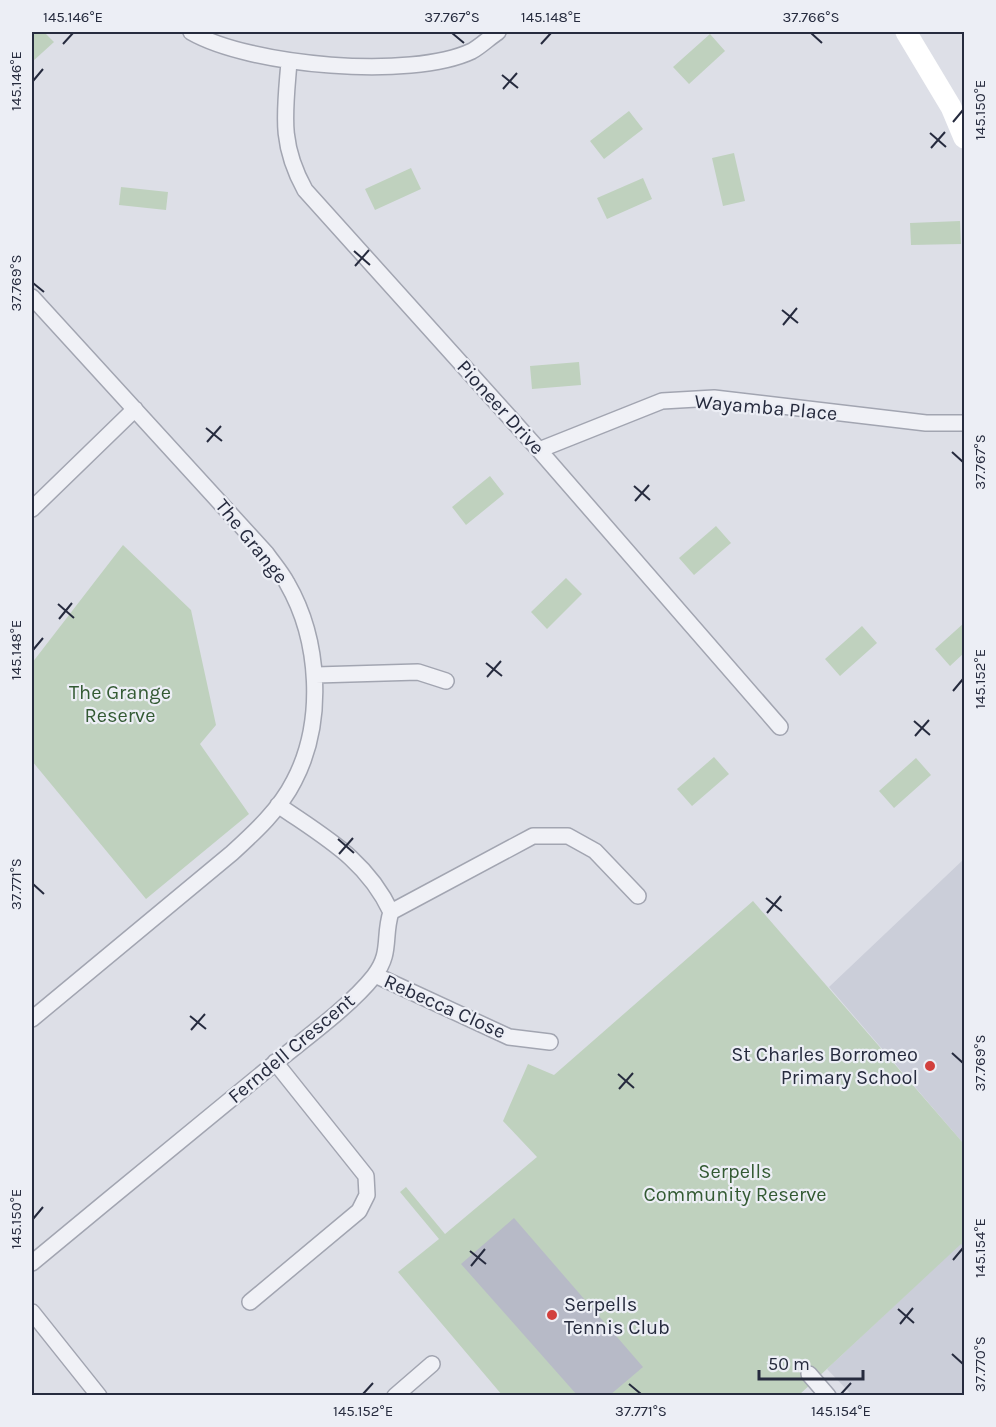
<svg xmlns="http://www.w3.org/2000/svg" width="996" height="1427" font-family="Karla,sans-serif">
<style>
.built{fill:#cbced9}
.green{fill:#bfd1be}
.building{fill:#b7bac7}
.lines{fill:none;stroke-linecap:round;stroke-linejoin:round}
.street-casing{stroke:#a2a5b1;stroke-width:18}
.street{stroke:#f0f1f6;stroke-width:15}
.secondary{stroke:#fff;stroke-width:21}
.ticks{fill:none;stroke:#262b3e;stroke-width:2}
.poi-dot{fill:#d2403d;stroke:#eceef5;stroke-width:2}
.labels{text-anchor:middle;stroke-width:4.5;stroke-linejoin:round;paint-order:stroke}
.street-label{font-size:20px;fill:#262b3e;stroke:#eceef5}
.park-label{font-size:20px;fill:#335a33;stroke:#eceef5}
.poi-label{font-size:20px;fill:#262b3e;stroke:#eceef5;text-anchor:end}
.neatline{fill:none;stroke:#262b3e;stroke-width:2}
.ticks-label{font-size:15px;text-anchor:middle;fill:#262b3e}
</style>
<rect width="100%" height="100%" fill="#dddfe7"/>
<path class="built" d="M964 859V1144L829 987Z
M961 1243 964 1247V1395H852L827 1369Z"/>
<path class="green" d="M32 32H44L54 42 32 62Z
M710 34 725 51 689 84 673 67Z
M629 111 643 129 604 159 590 141Z
M734 153 745 201 723 206 712 158Z
M411 168 421 189 375 210 365 189Z
M643 178 652 199 607 219 597 198Z
M121 187 168 192 166 210 119 205Z
M960 221 961 244 911 245 910 223Z
M579 362 581 385 532 389 530 366Z
M490 476 504 494 466 525 452 507Z
M716 526 731 543 694 575 679 558Z
M123 545 191 610 216 725 200 744 249 814 146 899 32 761V663Z
M566 578 582 594 547 629 531 612Z
M964 623V653L950 666 935 649Z
M862 626 877 643 840 676 825 659Z
M714 757 729 774 692 806 677 789Z
M916 758 931 775 894 808 879 791Z
M753 901 964 1144V1247L961 1244 799 1395H502L398 1272 439 1239 400 1192 406 1187 445 1234 537 1157 503 1121 528 1064 554 1075Z"/>
<path class="building" d="M514 1218 643 1367 610 1395H577L461 1264Z"/>
<g class="lines">
<g class="street-casing">
<path id="street" d="M191 32C250 66 411 80 472 51 481 46 490 37 498 32
M289 62C285 113 279 143 305 190L539 450 780 727
M32 297 266 553C273 563 281 572 287 583 320 640 325 722 294 781 280 809 255 832 232 853L32 1019
M539 450 662 401 714 398 926 423H964
M32 509 135 409
M316 675 418 672 446 681
M391 912 533 836H568L595 851 638 896
M375 975 509 1037 550 1042
M32 1263C109 1199 186 1136 264 1072 296 1045 349 1008 374 976 392 953 383 937 391 912 366 859 324 837 278 805
M250 1302 359 1211 367 1195 366 1176 275 1062
M32 1312 99 1396
M809 1374 828 1396
M395 1396 432 1364"/>
</g>
<use href="#street" class="street"/>
<path class="secondary" d="M906 32 951 107 964 138"/>
</g>
<path class="ticks" d="M452 33 464 43M811 33 822 43M63 44 73 33M541 44 551 33M502 75 518 88M33 81 43 69M503 89 517 73M953 122 963 110M930 133 946 147M931 148 945 132M354 251 370 265M355 266 369 250M33 283 44 292M782 310 798 323M783 325 797 308M206 428 222 441M207 442 221 426M952 452 963 462M634 486 650 500M635 501 649 485M58 604 74 618M59 619 72 603M33 650 43 638M486 663 502 676M487 677 501 661M953 691 963 679M914 721 930 735M915 736 929 720M338 839 354 853M339 854 353 838M33 884 44 894M766 898 782 911M767 913 781 896M190 1016 206 1029M191 1030 205 1014M952 1053 963 1063M618 1074 634 1088M619 1089 633 1073M33 1219 43 1207M470 1251 486 1264M953 1260 963 1248M471 1266 485 1249M898 1309 914 1323M900 1324 913 1308M952 1354 963 1364M629 1384 641 1394M363 1394 373 1383M841 1394 851 1383"/>
<g class="poi-dot">
<circle cx="930" cy="1066" r="6"/>
<circle cx="552" cy="1315" r="6"/>
</g>
<g class="labels">
<g class="street-label">
<text transform="translate(501 407) rotate(48)" y="7">Pioneer Drive</text>
<text transform="translate(766 407) rotate(5)" y="7">Wayamba Place</text>
<text transform="translate(252 541) rotate(51)" y="7">The Grange</text>
<text transform="translate(445 1006) rotate(24)" y="7">Rebecca Close</text>
<text transform="translate(291 1048) rotate(-40)" y="7">Ferndell Crescent</text>
</g>
<g class="park-label">
<text x="120" y="699">The Grange<tspan x="120" dy="23">Reserve</tspan></text>
<text x="735" y="1178">Serpells<tspan x="735" dy="23">Community Reserve</tspan></text>
</g>
<g class="poi-label">
<text x="918" y="1061">St Charles Borromeo<tspan x="918" dy="23">Primary School</tspan></text>
<text x="564" y="1311" text-anchor="start">Serpells<tspan x="564" dy="23">Tennis Club</tspan></text>
</g>
</g>
<rect width="996" height="1427" fill="none" stroke="#eceef5" stroke-width="66"/>
<path d="M759 1370v9h104v-9" fill="none" stroke="#262b3e" stroke-width="3"/>
<text x="768" y="1370" font-size="18" fill="#262b3e" stroke="#eceef5" stroke-width="4.5" paint-order="stroke">50 m</text>
<rect x="33" y="33" width="930" height="1361" class="neatline"/>
<g class="ticks-label">
<text x="73" y="22">145.146°E</text>
<text x="452" y="22">37.767°S</text>
<text x="551" y="22">145.148°E</text>
<text x="811" y="22">37.766°S</text>
<text transform="translate(16 81) rotate(-90)" y="5">145.146°E</text>
<text transform="translate(980 110) rotate(-90)" y="5">145.150°E</text>
<text transform="translate(16 283) rotate(-90)" y="5">37.769°S</text>
<text transform="translate(980 462) rotate(-90)" y="5">37.767°S</text>
<text transform="translate(16 650) rotate(-90)" y="5">145.148°E</text>
<text transform="translate(980 679) rotate(-90)" y="5">145.152°E</text>
<text transform="translate(16 884) rotate(-90)" y="5">37.771°S</text>
<text transform="translate(980 1063) rotate(-90)" y="5">37.769°S</text>
<text transform="translate(16 1219) rotate(-90)" y="5">145.150°E</text>
<text transform="translate(980 1248) rotate(-90)" y="5">145.154°E</text>
<text transform="translate(980 1364) rotate(-90)" y="5">37.770°S</text>
<text x="363" y="1416">145.152°E</text>
<text x="641" y="1416">37.771°S</text>
<text x="841" y="1416">145.154°E</text>
</g>
</svg>
